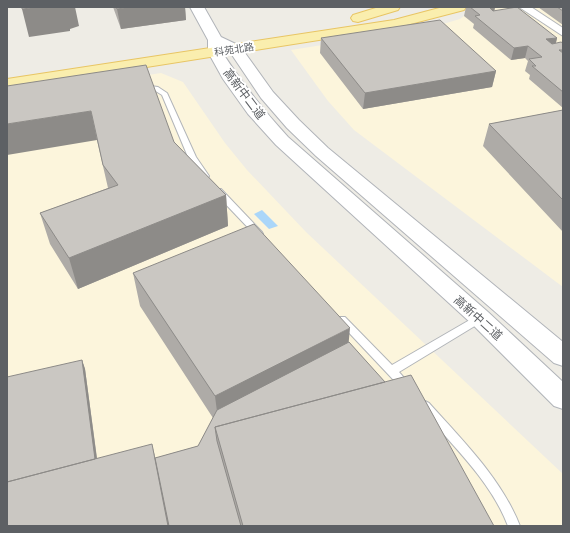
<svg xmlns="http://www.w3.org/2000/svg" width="570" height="533" font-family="'IBM Plex Sans','Noto Sans SC',sans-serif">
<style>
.commercial{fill:#fcf5dc}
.water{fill:#aad6f9}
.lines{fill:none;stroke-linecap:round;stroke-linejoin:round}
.service-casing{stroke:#b2b5b9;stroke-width:2}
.minor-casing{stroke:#b2b5b9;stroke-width:2}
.secondary-casing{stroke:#b1b4b9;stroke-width:2}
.primary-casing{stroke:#e8c564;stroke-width:2}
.service{fill:#fff;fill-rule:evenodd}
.minor{fill:#fff;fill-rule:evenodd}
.secondary{fill:#fff;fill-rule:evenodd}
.primary{fill:#faeeae;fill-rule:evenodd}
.wall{fill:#aeaba7}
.shaded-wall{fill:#8d8b88}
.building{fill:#cac7c2;stroke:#8d8b88}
.labels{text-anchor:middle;stroke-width:4;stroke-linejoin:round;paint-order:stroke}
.far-street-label{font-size:10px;fill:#5d6064;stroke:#fff}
.street-label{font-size:12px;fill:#5d6064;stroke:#fff}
</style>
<rect width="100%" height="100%" fill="#eeece5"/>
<path class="commercial" d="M491 7H563V287L354 130 328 101 291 50 429 28 460 19 464 16Z
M161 73 183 82 225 143 247 170 306 232 563 474V526H7V97Z"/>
<path class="water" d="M262 210 278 226 269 229 254 214Z"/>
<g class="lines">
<g class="service-casing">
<path id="service" d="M143 85 158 87 167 93 196 157 209 176 208 178H202L188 157 162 95 154 90 141 88V86Z
M215 189H221L262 232 263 234 262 236H256L215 193 214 191Z
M480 314 483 315 485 318 483 321 399 372 412 387 411 390 407 391 403 390 337 320 339 317H345L392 365Z
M425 401 429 403C463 441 501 478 520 526H508C491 481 452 445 421 409L420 406 421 403Z"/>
</g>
<g class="minor-casing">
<path id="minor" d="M519 7H531L563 28V36Z"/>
</g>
<g class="secondary-casing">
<path id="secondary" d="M190 7H204L221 37 240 46 273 92 299 120 328 148 563 342V366L554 363 316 156 287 128 261 98 230 52 222 49V52C242 83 263 110 288 137L488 312 563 382V409L554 406 472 324 276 145 248 114 223 79 208 52V40Z"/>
</g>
<g class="primary-casing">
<path id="primary" d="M379 7H400L398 10 358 22 353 21 351 18 353 15Z
M443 7H466L464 10 395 28 7 89V79L394 20Z"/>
</g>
<use href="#service" class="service"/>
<use href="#minor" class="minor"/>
<use href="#secondary" class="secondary"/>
<use href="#primary" class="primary"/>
</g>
<path class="wall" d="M113 7H185L186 20 121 29Z
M466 7H495L494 11 557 38 556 43H563V108L529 79 530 75 525 71 528 61 525 58 511 60 473 28 474 24 464 16Z
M538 7H563V25Z
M321 38 496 71 492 87 363 109 320 53Z
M7 86 174 142 226 195 228 226 78 289 50 244 40 213 108 188 97 140Z
M563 110V232L483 146 489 124Z
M133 273 349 342 494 526H7L82 360 85 369 97 458H155L198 446 213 418 140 306Z"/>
<path class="shaded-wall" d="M39 7H75L79 26 70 29V31L29 37 22 9Z
M132 7H185L186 20 121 29 117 9Z
M495 7 493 19 490 8Z
M557 38 554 50 546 39Z
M528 46 525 58 511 60 514 48Z
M496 71 492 87 363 109 365 93Z
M91 111 97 140 7 155V124Z
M226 195 228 226 78 289 69 258Z
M350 328 347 360 219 427 215 396Z
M82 360 85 369 101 490 7 516Z
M152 444 159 474 170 526H168Z"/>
<path class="building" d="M22 7H39L22 9Z
M116 7H132L117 9Z
M470 7H495L490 8 493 11 517 7 557 38 546 39 552 44 561 42 563 43V50H559L563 53V92L532 66H536L529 59 542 57 528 46 514 48 475 16 480 15Z
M557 7H563V11Z
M440 20 496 71 365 93 321 38Z
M146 65 174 142 226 195 69 258 40 213 118 185 103 165 91 111 7 124V86Z
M563 110V200L489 124Z
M254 224 350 328 215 396 133 273Z
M349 342 385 382 215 427 217 441 241 526H169L155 458 198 446 217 410Z
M82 360 95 459 7 482V377Z
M411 375 494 526H243L215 427Z
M152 444 168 526H7V482Z"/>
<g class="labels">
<g class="far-street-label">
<text transform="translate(234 49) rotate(-9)" y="4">科苑北路</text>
</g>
<g class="street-label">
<text transform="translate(244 94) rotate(53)" y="4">高新中二道</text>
<text transform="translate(478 318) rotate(42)" y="4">高新中二道</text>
</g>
</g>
<rect width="570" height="533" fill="none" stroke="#5d6064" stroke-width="16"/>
</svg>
